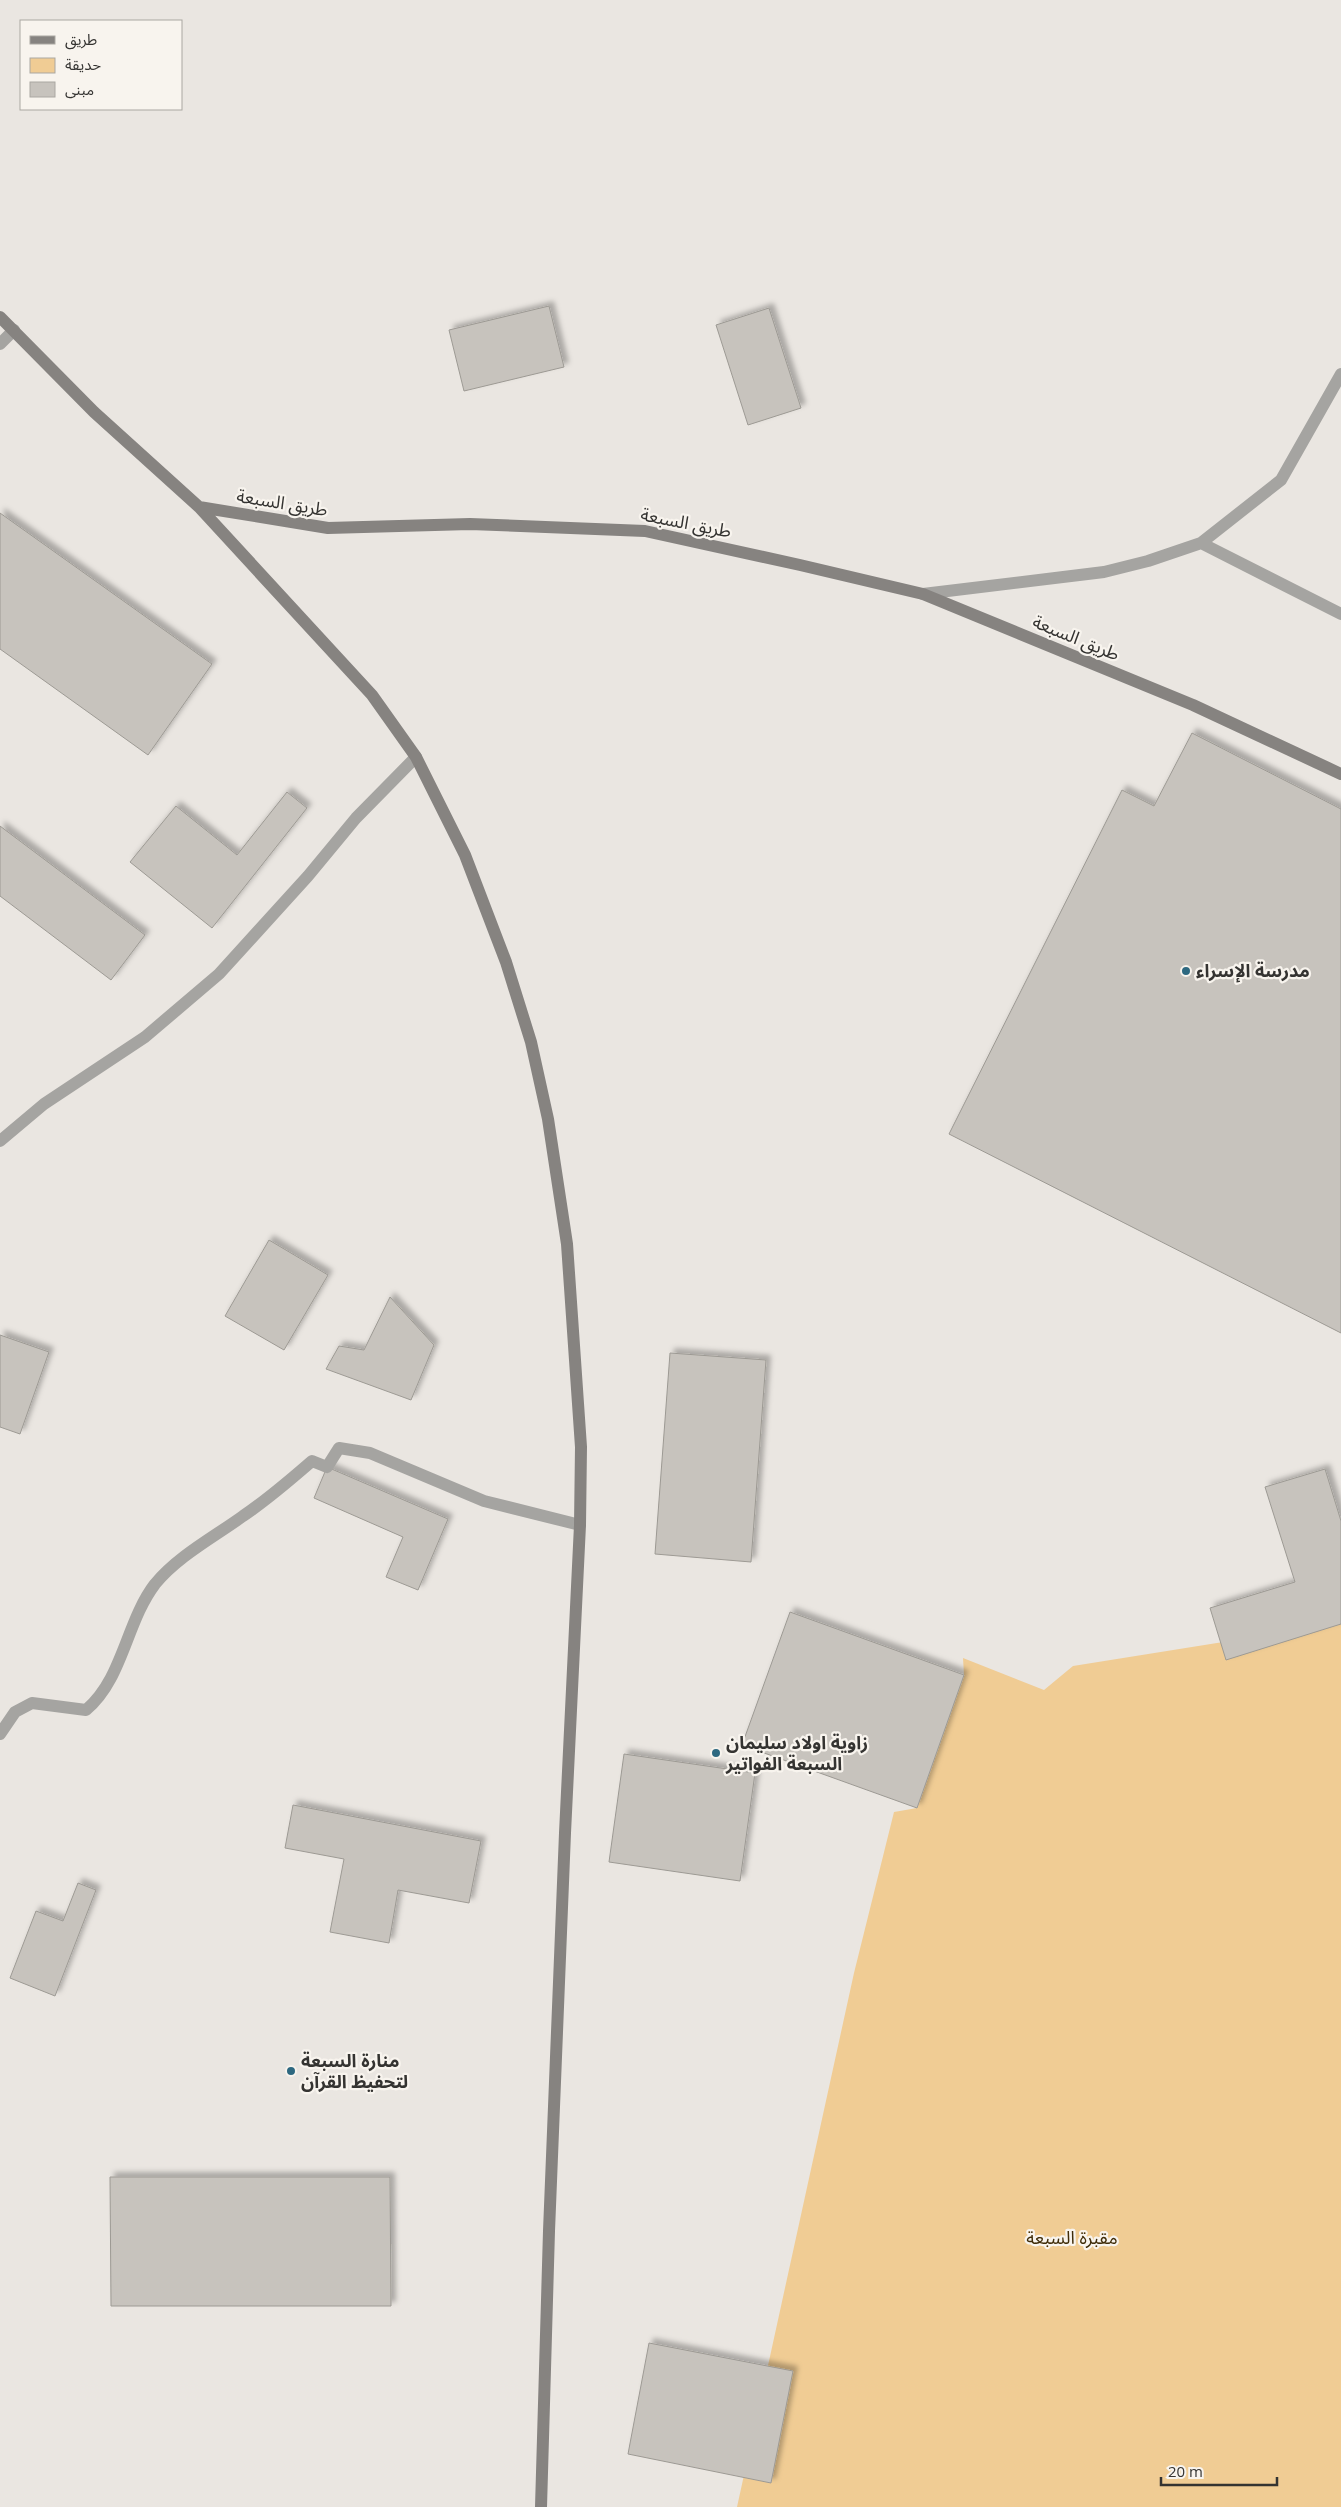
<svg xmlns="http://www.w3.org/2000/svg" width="1341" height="2507" font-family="'Open Sans','Noto Sans Arabic',sans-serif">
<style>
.green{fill:#f0cc94}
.building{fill:#c7c3bd;stroke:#9d9a94;filter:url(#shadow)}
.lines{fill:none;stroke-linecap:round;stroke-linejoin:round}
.street{stroke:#a5a4a1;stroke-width:12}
.secondary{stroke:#868380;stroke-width:12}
.poi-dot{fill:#2d6880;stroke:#f8f4ee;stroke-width:2}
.labels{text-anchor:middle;stroke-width:4.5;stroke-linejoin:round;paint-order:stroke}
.street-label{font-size:18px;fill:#343331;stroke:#f8f4ee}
.poi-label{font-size:18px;font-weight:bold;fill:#343331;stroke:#f8f4ee;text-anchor:start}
.park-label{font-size:18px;fill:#402d09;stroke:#f8f4ee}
</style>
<defs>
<filter id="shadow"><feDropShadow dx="4.5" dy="-4.5" stdDeviation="2.5" flood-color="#0004"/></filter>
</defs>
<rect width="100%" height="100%" fill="#eae6e1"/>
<path class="green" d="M1341 1586V2507H737L854 1973 894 1812 917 1808 964 1675 963 1658 1044 1690 1073 1666 1242 1639Z"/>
<path class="building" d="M549 306 564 367 464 391 449 330Z
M769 308 801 408 748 425 716 325Z
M0 513 212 664 148 755 0 649Z
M1192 733 1341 809V1333L949 1134 1122 790 1154 806Z
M287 792 307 808 212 928 130 862 176 806 237 855Z
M0 826 145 935 111 980 0 896Z
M269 1240 328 1275 284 1350 225 1316Z
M390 1297 434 1345 411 1400 326 1369 339 1346 364 1350Z
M0 1335 49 1352 20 1434 0 1427Z
M670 1353 766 1360 751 1562 655 1554Z
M327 1467 448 1519 418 1590 386 1577 403 1537 314 1498Z
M1325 1469 1341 1521V1624L1226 1660 1210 1608 1295 1582 1265 1487Z
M790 1612 964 1675 917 1808 742 1745Z
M624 1754 755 1773 740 1881 609 1862Z
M293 1805 481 1841 469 1903 398 1890 389 1943 330 1932 344 1859 285 1848Z
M78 1883 96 1890 55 1996 10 1978 36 1911 63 1921Z
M110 2177H390L391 2306H111Z
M649 2343 793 2371 771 2483 628 2454Z"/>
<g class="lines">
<path class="street" d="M0 344 14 330
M1201 543 1341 614
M923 594 1104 572 1148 561 1201 543 1281 480 1341 374
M0 1141 44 1104 145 1037 219 974 308 876 356 818 416 757
M0 1734 15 1712 32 1703 86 1710C123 1679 126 1622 155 1584 178 1556 214 1537 243 1516 267 1500 289 1481 312 1461L327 1467 339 1448 370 1453 484 1501 580 1525"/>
<path class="secondary" d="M0 317 94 412 199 507 372 695 416 757 465 855 506 962 531 1042 548 1119 567 1244 581 1447 580 1525 565 1833 549 2231 541 2507
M199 507 328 528 470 524 645 531 800 565 923 594 1193 705 1341 774"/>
</g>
<g class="poi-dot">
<circle cx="1186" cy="971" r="5"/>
<circle cx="716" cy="1753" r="5"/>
<circle cx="291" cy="2071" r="5"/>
</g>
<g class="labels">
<g class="street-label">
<text transform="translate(282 503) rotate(9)" y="6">طريق السبعة</text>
<text transform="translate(686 523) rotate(11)" y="6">طريق السبعة</text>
<text transform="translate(1076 638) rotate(22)" y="6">طريق السبعة</text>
</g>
<g class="poi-label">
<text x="1196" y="977">مدرسة الإسراء</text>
<text x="726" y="1749">زاوية اولاد سليمان<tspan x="726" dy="21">السبعة الفواتير</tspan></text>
<text x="301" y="2067">منارة السبعة<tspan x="301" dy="21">لتحفيظ القرآن</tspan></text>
</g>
<g class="park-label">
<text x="1072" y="2244">مقبرة السبعة</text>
</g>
</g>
<rect x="20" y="20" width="162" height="90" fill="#f8f4ee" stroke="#aaa7a2"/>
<rect x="30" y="36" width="25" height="8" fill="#868380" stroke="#aaa7a2"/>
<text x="65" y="45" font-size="15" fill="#343331">طريق</text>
<rect x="30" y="58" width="25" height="15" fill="#f0cc94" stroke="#aaa7a2"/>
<text x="65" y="70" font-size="15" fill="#343331">حديقة</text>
<rect x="30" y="82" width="25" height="15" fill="#c7c3bd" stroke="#aaa7a2"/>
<text x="65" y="95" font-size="15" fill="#343331">مبنى</text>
<path d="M1161 2477v8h116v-8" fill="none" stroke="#343331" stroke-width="2.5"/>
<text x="1168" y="2477" font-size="15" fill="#343331" stroke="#f8f4ee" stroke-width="4" paint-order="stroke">20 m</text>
</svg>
